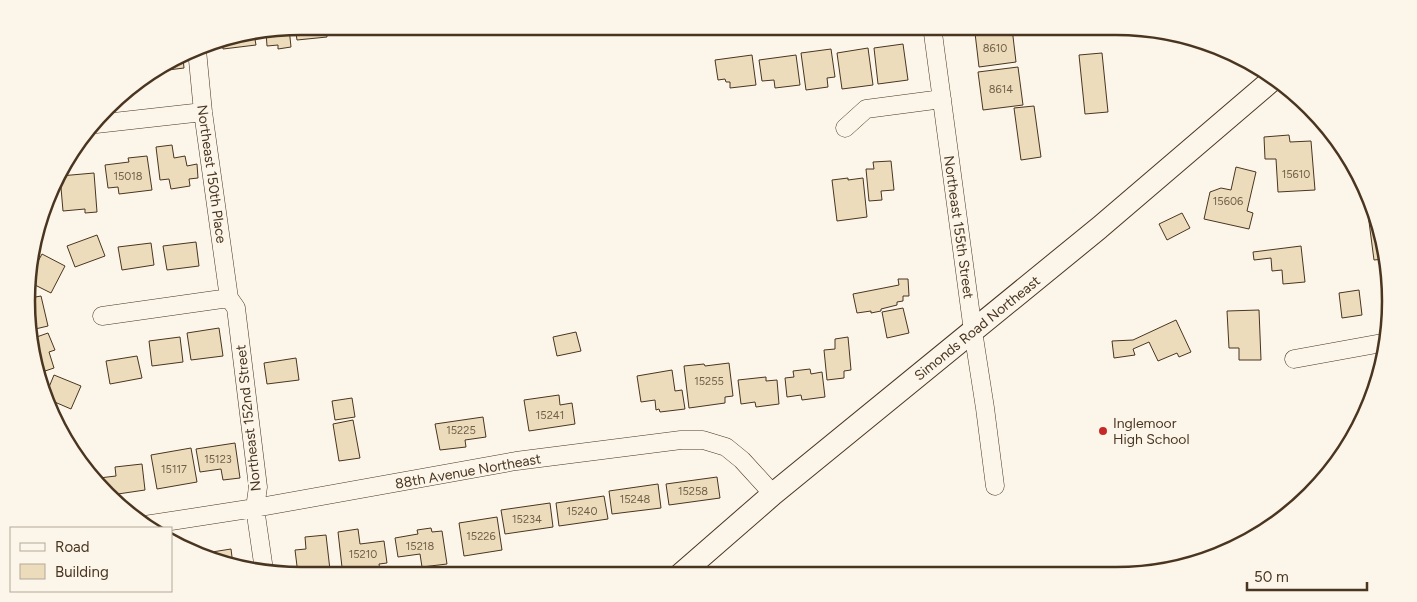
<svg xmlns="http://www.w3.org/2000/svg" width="1417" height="602" font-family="Figtree,sans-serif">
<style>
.building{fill:#ecdcbc;stroke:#4a3520}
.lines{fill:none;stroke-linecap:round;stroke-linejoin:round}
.minor-casing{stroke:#4a3520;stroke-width:19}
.major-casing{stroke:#4a3520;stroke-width:24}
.minor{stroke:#fbf6e9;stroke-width:18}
.major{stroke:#fbf6e9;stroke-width:22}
.poi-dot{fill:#c62828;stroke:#fbf6e9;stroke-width:2}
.labels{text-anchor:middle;stroke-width:4;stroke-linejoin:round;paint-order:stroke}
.number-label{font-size:11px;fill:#725f47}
.street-label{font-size:14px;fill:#4a3520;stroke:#fbf6e9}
.poi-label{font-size:14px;fill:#4a3520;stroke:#fbf6e9;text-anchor:start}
.rim{fill:none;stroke:#4a3520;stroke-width:2.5}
</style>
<rect width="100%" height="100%" fill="#fbf6e9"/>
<path class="building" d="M301 26H326L327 37 297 40 295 27Z
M332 26H361L332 29Z
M289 28 291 47 278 49V45L267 46 266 32Z
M1012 28 1016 62 979 67 975 33Z
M254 34 256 45 223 49 221 39Z
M903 44 908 80 878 84 874 48Z
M868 48 873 85 842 89 837 53Z
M831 49 835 77 827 78 828 87 806 90 801 53Z
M1102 53 1108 112 1085 114 1079 55Z
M752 55 756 85 730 88V82H726L725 79 718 80 715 60Z
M796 55 800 85 775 88 774 80 762 81 759 60Z
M183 58 184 68 160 71Z
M1018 67 1023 105 983 110 978 72Z
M160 71V76L150 77Z
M1034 106 1041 157 1021 160 1014 108Z
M1289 135 1290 142 1311 141 1315 190 1278 192 1276 159H1265L1264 137Z
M172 145 174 158 185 156 187 166 197 164 198 178 189 179 190 186 171 189 169 179 160 180 156 147Z
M147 156 152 190 119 194 118 187 108 188 105 165 129 162 128 158Z
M891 161 894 190 881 191 882 200 869 201 866 169H874L873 162Z
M1236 167 1256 172 1247 211 1253 213 1249 229 1204 219 1210 192 1221 188 1231 190Z
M94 173 97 212 85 213V209L63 211 60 176Z
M848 178V180L863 178 867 217 837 221 832 180Z
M1182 213 1190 228 1167 240 1159 224Z
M1368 214H1372L1384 259 1374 260Z
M97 235 105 256 75 267 67 246Z
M196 242 199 266 167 270 163 246Z
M151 243 154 265 122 270 118 247Z
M1301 246 1305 282 1283 284 1282 270 1272 271 1271 258 1254 260 1253 252Z
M42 254 65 266 51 293 29 282V278Z
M1385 269H1386L1390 283 1388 297Z
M898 279H908L909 296H903V301L897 302V305L881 309V311L871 313V311L857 313 853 294 899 285Z
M1359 290 1362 315 1342 318 1339 293Z
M41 296 48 326 31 330 30 298Z
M903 308 909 333 887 338 882 312Z
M1259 310 1261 360H1239V348H1229L1227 311Z
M1176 320 1191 352 1179 357 1177 353 1158 361 1149 342 1133 349 1135 355 1114 358 1112 341 1133 340Z
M219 328 223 356 191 360 187 333Z
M576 332 581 351 557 356 553 337Z
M48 333 55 350 49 352 54 368 39 373 32 355 31 339Z
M180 337 183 362 152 366 149 341Z
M848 337 851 370 844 371V378L827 380 824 350 835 349V339Z
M137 356 142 378 110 384 106 361Z
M296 358 299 380 267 384 264 363Z
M729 363 733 396 725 397V403L689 408 684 366 704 364 705 366Z
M810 369 811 374 822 372 825 397 802 400 801 395 787 397 785 378 794 377 793 371Z
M672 370 675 391 682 390 685 409 660 412 659 409 656 410 655 400 641 402 637 376Z
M54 375 81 386 71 409 50 400 47 392Z
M766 377V381L777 380 779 404 756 407 755 402 741 404 738 380Z
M559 395 560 405 572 403 575 424 529 431 524 400Z
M352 398 355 417 335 420 332 401Z
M483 417 486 437 465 440 466 447 440 450 435 424Z
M353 420 360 458 339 461 333 424Z
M235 443 240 478 223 480 221 469 200 472 196 449Z
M191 448 197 482 157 489 151 455Z
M142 464 145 490 111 495 99 482V478L116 476 115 467Z
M717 477 720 498 669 505 666 484Z
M658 484 661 508 612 514 609 491Z
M604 496 608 519 559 526 556 503Z
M550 503 553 527 505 534 501 510Z
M497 517 502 550 464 556 459 523Z
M431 528 432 532 442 531 447 564 422 567 420 554 398 557 395 538 418 534 417 530Z
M358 529 360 544 384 541 387 563 379 564 381 576H369V575L343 576 338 532Z
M326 535 330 570 298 574 295 550 306 549 305 537Z
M231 549 233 565 213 561 212 552Z"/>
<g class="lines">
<g class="minor-casing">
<path id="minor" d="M932 26 973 331 985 408 995 486
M197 50 203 112 229 298 236 308 258 487 255 508 264 570
M96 124 203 112
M845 128 866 109 942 99
M102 316 229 298
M1294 359 1382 343
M145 525 255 508 516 461 681 440H703L726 447 742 460 773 494"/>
</g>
<g class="major-casing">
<path id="major" d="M680 575 773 494 1099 228 1272 80"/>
</g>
<use href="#minor" class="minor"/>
<use href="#major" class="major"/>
</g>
<circle class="poi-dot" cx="1103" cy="431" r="5"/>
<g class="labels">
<g class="number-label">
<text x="995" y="52">8610</text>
<text x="1001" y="93">8614</text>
<text x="1296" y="178">15610</text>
<text x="128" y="180">15018</text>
<text x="1228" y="205">15606</text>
<text x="709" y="385">15255</text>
<text x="550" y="419">15241</text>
<text x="461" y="434">15225</text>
<text x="218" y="463">15123</text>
<text x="174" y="473">15117</text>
<text x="693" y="495">15258</text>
<text x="635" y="503">15248</text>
<text x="582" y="515">15240</text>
<text x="527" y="523">15234</text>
<text x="481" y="540">15226</text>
<text x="420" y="550">15218</text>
<text x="363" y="558">15210</text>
</g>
<g class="street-label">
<text transform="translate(212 174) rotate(82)" y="5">Northeast 150th Place</text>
<text transform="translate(959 227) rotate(82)" y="5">Northeast 155th Street</text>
<text transform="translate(977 328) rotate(-39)" y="5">Simonds Road Northeast</text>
<text transform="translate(248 418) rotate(-96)" y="5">Northeast 152nd Street</text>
<text transform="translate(468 471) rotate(-10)" y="5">88th Avenue Northeast</text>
</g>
<g class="poi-label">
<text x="1113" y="428">Inglemoor<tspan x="1113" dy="16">High School</tspan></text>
</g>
</g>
<path d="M0 0H1417V602H0ZM301 35H1116A266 266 0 0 1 1382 301V301A266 266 0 0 1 1116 567H301A266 266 0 0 1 35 301V301A266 266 0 0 1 301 35Z" fill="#fbf6e9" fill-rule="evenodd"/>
<path class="rim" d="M301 35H1116A266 266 0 0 1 1382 301V301A266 266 0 0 1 1116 567H301A266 266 0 0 1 35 301V301A266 266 0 0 1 301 35Z"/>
<rect x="10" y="527" width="162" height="65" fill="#fbf6e9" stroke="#b4a999"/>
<rect x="20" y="543" width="25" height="8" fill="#fbf6e9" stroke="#b4a999"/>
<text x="55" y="552" font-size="15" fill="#4a3520">Road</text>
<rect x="20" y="564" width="25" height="15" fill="#ecdcbc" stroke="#b4a999"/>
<text x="55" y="577" font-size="15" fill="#4a3520">Building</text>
<path d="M1247 582v8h120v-8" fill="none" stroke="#4a3520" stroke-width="2.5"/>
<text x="1254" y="582" font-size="15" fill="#4a3520" stroke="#fbf6e9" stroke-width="4" paint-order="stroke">50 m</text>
</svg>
